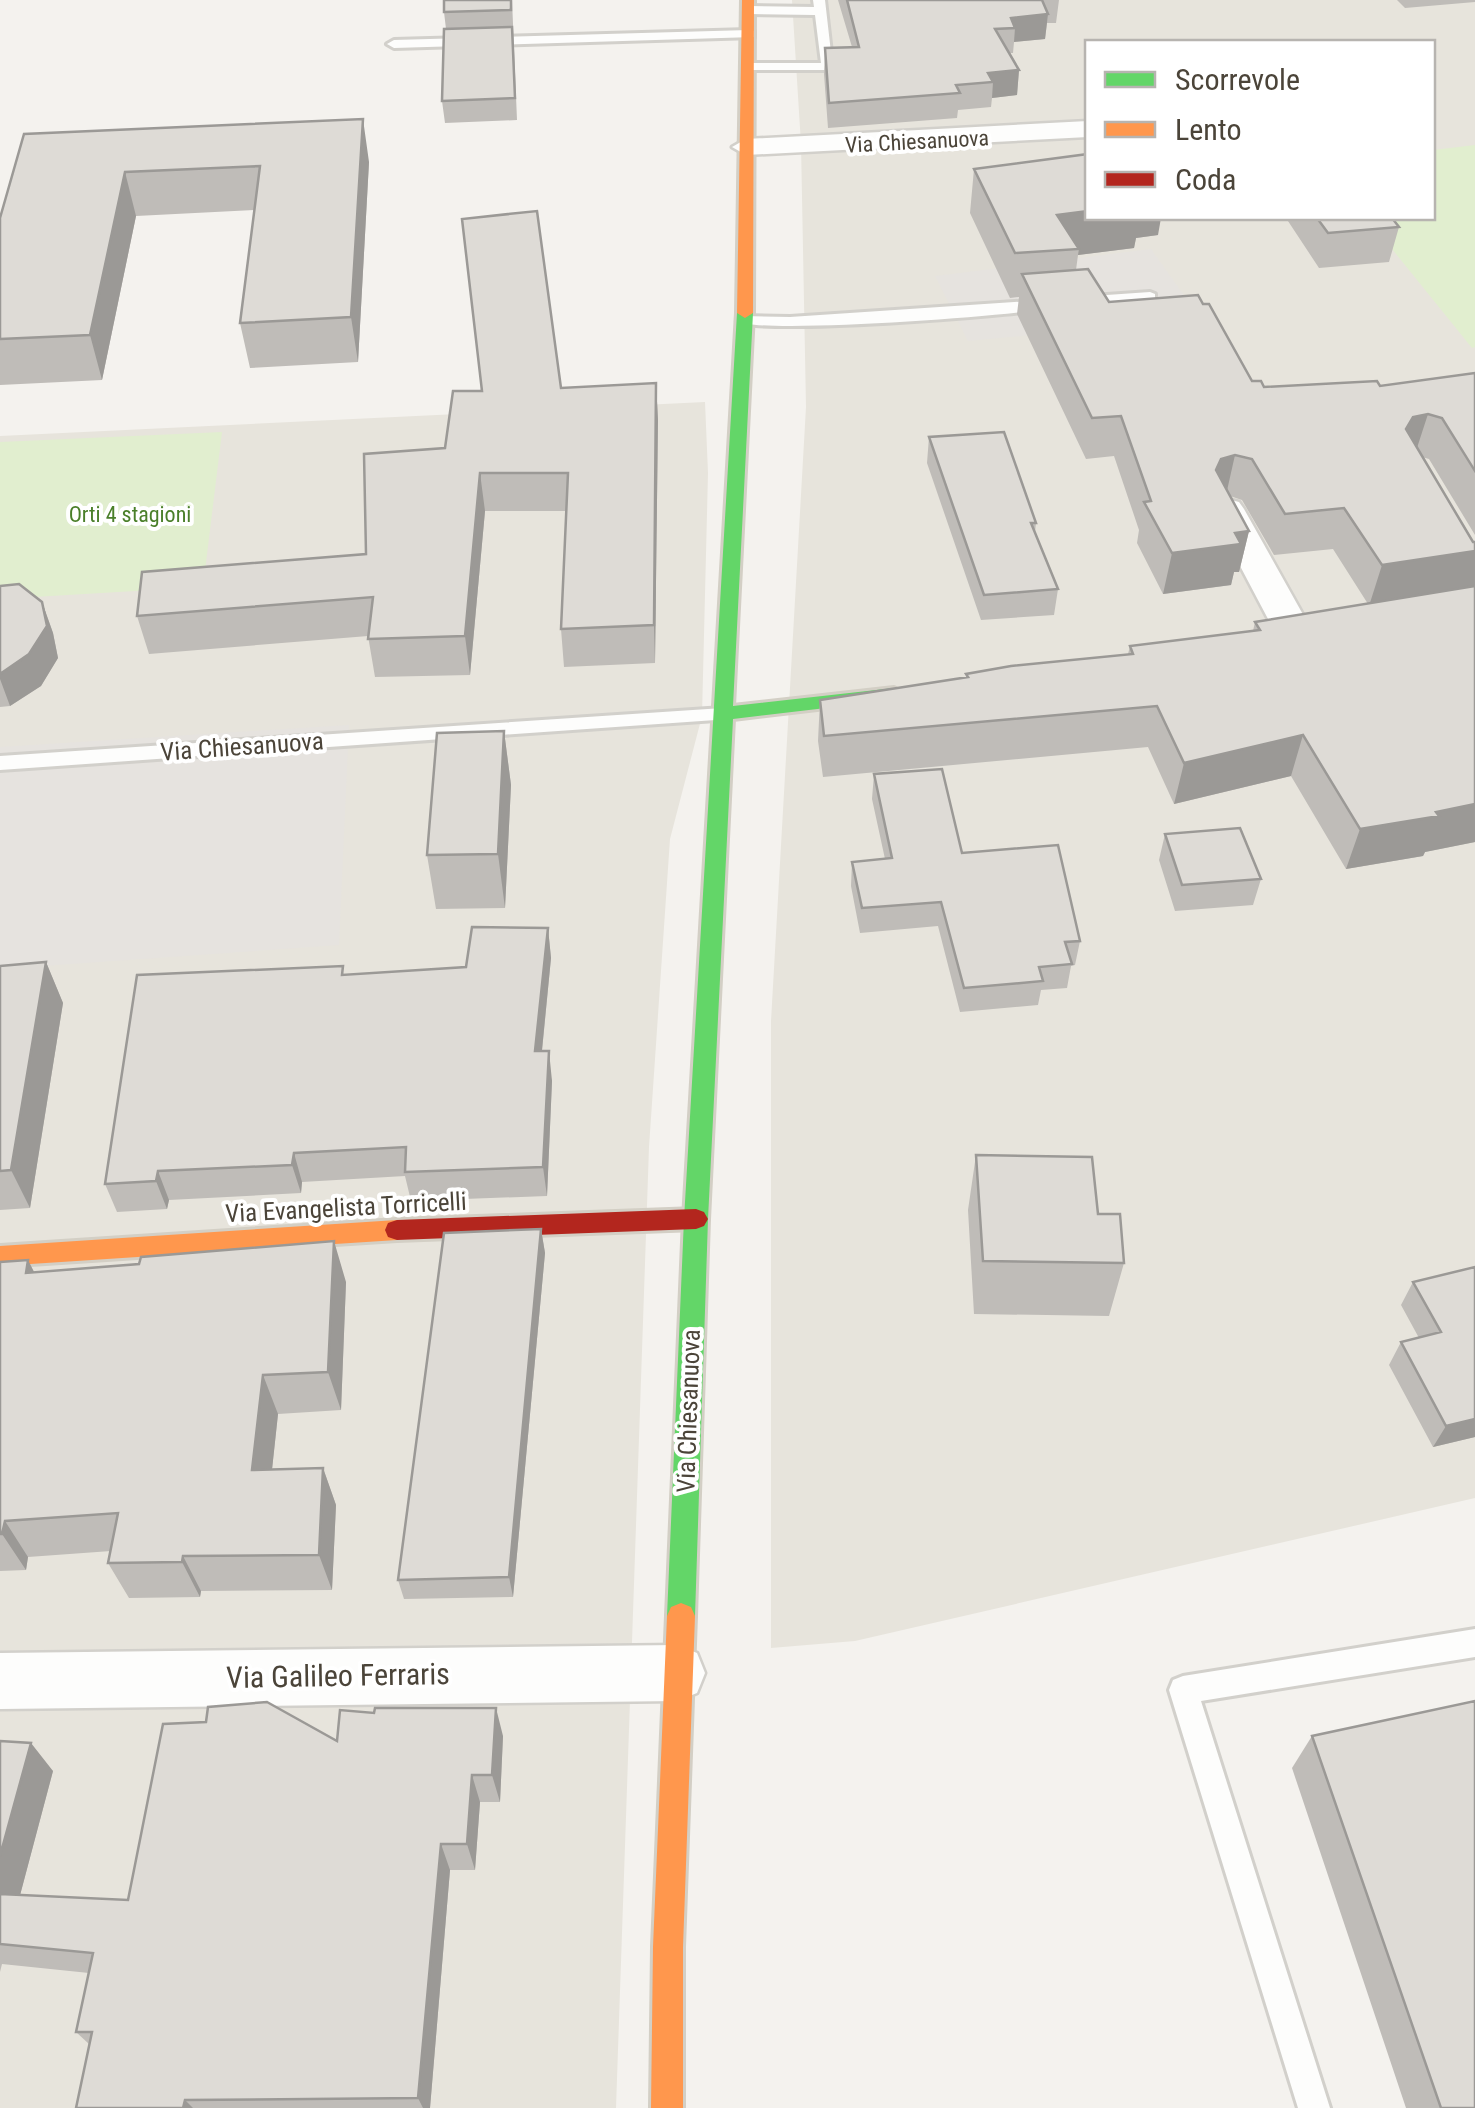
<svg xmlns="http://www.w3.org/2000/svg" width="1475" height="2108" font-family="'Roboto Condensed',sans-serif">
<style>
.residential{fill:#e7e4dc;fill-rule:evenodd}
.green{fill:#e1eecf}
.parking{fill:#e6e3df}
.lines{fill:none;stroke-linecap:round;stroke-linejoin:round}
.lane-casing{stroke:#d2d0cb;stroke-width:6}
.street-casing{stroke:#d2d0cb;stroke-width:5}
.fast-casing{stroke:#d3cfc5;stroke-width:6}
.slow-casing{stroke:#d3cfc5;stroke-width:6}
.jam-casing{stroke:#d3cfc5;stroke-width:6}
.lane{fill:#fdfdfc;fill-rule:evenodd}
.street{fill:#fdfdfc;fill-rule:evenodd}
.fast{fill:#63d668;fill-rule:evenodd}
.slow{fill:#ff974d;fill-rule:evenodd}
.jam{fill:#b3261e;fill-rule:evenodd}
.wall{fill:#bfbcb8}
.shaded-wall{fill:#9b9996}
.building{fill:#dedbd6;stroke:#9b9996;stroke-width:2.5}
.labels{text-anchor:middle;stroke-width:8;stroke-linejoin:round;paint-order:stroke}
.far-street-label{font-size:22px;fill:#4b4439;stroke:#fff}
.far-park-label{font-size:22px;fill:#4a7f2a;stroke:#fff}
.street-label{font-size:25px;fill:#4b4439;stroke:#fff}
.near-street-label{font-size:30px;fill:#4b4439;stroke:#fff}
</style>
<rect width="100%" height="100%" fill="#f4f2ee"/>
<path class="residential" d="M792 0H1475V1498L855 1641 771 1648V1021L806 407 801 144ZM1088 42H1432V218H1088Z
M705 402 708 473 702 716 670 839 649 1147 616 2108H0V436Z"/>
<path class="green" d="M1475 145V347L1472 348 1367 218H1432L1433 150Z
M222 432 203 587 0 599V442Z"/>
<path class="parking" d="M1151 249 1201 319 968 341 935 276Z
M349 725 339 945 0 969V747Z"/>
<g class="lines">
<g class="lane-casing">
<path id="lane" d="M813 0H825L833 70H744V64L749 63H821L815 15 749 14 743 10 749 6 814 7Z
M749 30 754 31V37L394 48 387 44 394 40Z
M1150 292 1155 294V300L1078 307 1070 302 1078 297Z
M1046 300 1051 302V308C1015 316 756 335 737 321L745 316 790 317Z
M723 708 730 709 733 714 730 719 0 770V756Z
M1475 1629V1657L1201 1701 1330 2108H1298L1169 1690 1173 1680 1183 1676Z"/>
</g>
<g class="street-casing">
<path id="street" d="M1088 121V137L746 155 732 147 746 139Z
M1227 499 1239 502 1244 509 1315 636 1309 644 1296 648 1283 644 1277 636 1210 509 1215 502Z
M677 1645 697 1653 705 1673 697 1693 677 1701 0 1709V1653Z"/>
</g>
<g class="fast-casing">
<path id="fast" d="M745 308 753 313 733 706 894 688 904 694 894 700 733 719 708 1219 695 1616 691 1625 681 1629 671 1625 667 1616 684 1219 737 313Z"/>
</g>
<g class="slow-casing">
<path id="slow" d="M742 0H754L753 313 745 318 737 313Z
M397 1220 406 1223 409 1230 406 1237 397 1240 0 1266V1246Z
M681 1603 691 1607 695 1616 683 1947V2108H651L653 1947 667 1616 671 1607Z"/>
</g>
<g class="jam-casing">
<path id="jam" d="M696 1209 704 1212 708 1219 704 1226 696 1229 397 1240 388 1237 385 1230 388 1223 397 1220Z"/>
</g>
<use href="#lane" class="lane"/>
<use href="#street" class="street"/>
<use href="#fast" class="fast"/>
<use href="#slow" class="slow"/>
<use href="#jam" class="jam"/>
</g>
<path class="wall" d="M512 0 517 120 445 123 442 101 446 29 444 12Z
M838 0H1059L1056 23H1047L1045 39 1014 42 1013 53H1010L1019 70 1017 95 992 98 991 107 958 110 957 118 828 128 824 74 825 48 852 47Z
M1397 0H1475V2L1405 8Z
M24 134 369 162 358 362 250 368 240 323 254 210 136 216 102 380 0 385V218Z
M974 169 1158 235 1136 238 1134 248 1078 255 1076 270 1109 302 1203 304 1252 381 1264 387 1380 386 1475 373V535L1429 459 1422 457 1473 542H1475V842L1425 852 1423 856 1346 869 1291 776 1174 804 1148 747 823 777 818 741 820 700 966 678V674L1128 654 1130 646 1253 631 1255 622 1368 604 1333 549 1274 555 1242 500 1230 496 1249 531 1239 572H1234L1231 585 1163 594 1137 543 1139 530 1114 456 1086 459 1017 314 1019 297 1010 298 970 213Z
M1286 218H1392L1399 227 1389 262 1319 268Z
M656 383 658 420 655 663 564 667 561 629 566 511H485L470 675 375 677 368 636 149 654 137 616 366 554 445 448 561 388Z
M929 437 1036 523 1035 532 1058 589 1054 615 981 620 927 463Z
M0 586 42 602 53 633 58 658 41 686 10 706 0 707Z
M504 731 511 785 505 908 436 909 427 855Z
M874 774 962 853 1080 941 1075 965 1071 966 1067 988 1041 990 1038 1005 960 1012 938 926 860 933 851 886 852 862 885 859 872 799Z
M1165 834 1261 879 1253 905 1175 911 1159 860Z
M548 928 551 958 542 1051 552 1081 547 1196 411 1201 405 1176 302 1182 301 1193 169 1200 167 1209 117 1212 105 1184 345 975 466 967Z
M46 962 63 1003 30 1208 0 1210V966Z
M976 1155 1098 1214 1124 1263 1109 1316 974 1314 968 1210Z
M541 1229 545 1253 513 1597 404 1599 398 1580Z
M0 1262 34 1272 346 1282 341 1410 278 1414 272 1469 323 1468 336 1505 332 1590 201 1591 200 1597 129 1598 108 1563 111 1551 28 1557 26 1570 0 1571Z
M1475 1267V1437L1433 1447 1389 1365 1401 1342 1419 1338 1401 1305 1413 1282Z
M503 1736 500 1802H480L475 1870H450L430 2108H76L89 2044 76 2032 89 1973 2 1964 0 1972V1741L53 1771 20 1895 128 1900 337 1741Z
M1312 1736 1475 2108H1406L1292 1768Z"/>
<path class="shaded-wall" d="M1048 14 1045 39 1014 42 1015 28 1011 18Z
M1019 70 1017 95 992 98 993 82 988 73Z
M363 119 369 162 358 362 351 317Z
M125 172 136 216 102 380 90 335Z
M1088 211V218H1161L1158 235 1136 238 1134 248 1078 255 1079 249 1057 215Z
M656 383 658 420 655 663 654 625Z
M1428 414 1415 454 1406 429 1413 417Z
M1235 455 1226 495 1216 470 1221 459Z
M480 473 485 511 470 675 465 636Z
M1249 531 1239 572H1234L1231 585 1163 594 1172 553 1235 533Z
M1475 551V588L1369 606 1382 565Z
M42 602 53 633 58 658 41 686 10 706 0 679V674Z
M504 731 511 785 505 908 498 854Z
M1303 735 1291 776 1174 804 1184 763Z
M1475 804V842L1425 852 1423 856 1346 869 1360 829Z
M548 928 551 958 539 1080 535 1051Z
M46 962 63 1003 30 1208 11 1170Z
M549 1051 552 1081 547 1196 543 1167Z
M294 1153 302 1182 301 1193 292 1165Z
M158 1171 169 1200 167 1209 156 1181Z
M541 1229 545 1253 513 1597 509 1577Z
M334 1241 346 1282 341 1410 328 1372Z
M28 1260 49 1301 26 1273Z
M263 1375 278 1414 268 1507 252 1470Z
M1475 1419V1437L1433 1447 1446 1426Z
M323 1468 336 1505 332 1590 319 1555Z
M5 1521 28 1557 26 1570 2 1534Z
M183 1556 201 1591 200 1597 182 1562Z
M496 1708 503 1736 500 1802 492 1775Z
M31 1743 53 1771 14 1918 0 1904V1856Z
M472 1775 480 1802 475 1870 467 1844Z
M441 1844 450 1870 430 2108H423L418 2098Z
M185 2100 193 2108H183Z"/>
<path class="building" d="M444 0H511V10L444 12Z
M847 0H1042L1048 14 1011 18 1015 28 995 29 1019 70 988 73 993 82 956 85 960 93 829 103 825 48 859 47Z
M512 27 515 98 442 101 444 29Z
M363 119 351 317 240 323 260 166 125 172 90 335 0 339V218L24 134Z
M1088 154V211L1057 215 1079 249 1015 253 974 169Z
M537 211 561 388 656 383 654 625 561 629 568 473H480L465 636 368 639 373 597 137 616 142 572 366 554 364 454 445 448 453 391H482L462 219Z
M1317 218H1392L1399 227 1328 233Z
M1088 269 1109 302 1198 295 1203 304H1209L1252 381H1261L1264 387 1377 381 1380 386 1475 373V471L1442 418 1428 414 1413 417 1406 429 1473 542H1475V551L1382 565 1344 508 1285 514 1252 459 1235 455 1221 459 1216 470 1249 531 1235 533 1241 544 1172 553 1144 502 1151 501 1121 416 1092 418 1022 274Z
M1004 432 1036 523H1031L1058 589 984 595 929 437Z
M19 584 42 602 47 626 29 654 0 674V586Z
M1475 586V804L1436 812 1439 816 1360 829 1303 735 1184 763 1157 706 824 736 820 700 968 677 966 674 1011 666 1133 654 1130 646 1260 630 1255 622Z
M504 731 498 854 427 855 437 733Z
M942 769 962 853 1058 845 1080 941 1065 942 1072 964 1039 967 1043 981 964 988 941 902 862 908 852 862 892 858 874 774Z
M1240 828 1261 879 1182 885 1165 834Z
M472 927 548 928 535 1051H549L543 1167 405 1172 406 1147 294 1153 292 1165 158 1171 156 1181 105 1184 137 975 343 966 342 975 466 967Z
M46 962 11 1170 0 1171V966Z
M976 1155 1092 1157 1098 1214H1120L1124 1263 983 1261Z
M541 1229 509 1577 398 1580 444 1233Z
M334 1241 328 1372 263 1375 252 1470 323 1468 319 1555 183 1556 182 1562 108 1563 118 1513 5 1521 2 1534H0V1262L28 1260 26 1273 139 1264 141 1257Z
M1475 1267V1419L1446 1426 1401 1342 1441 1332 1413 1282Z
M1475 1701V2108H1441L1312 1736Z
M267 1702 337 1741 340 1710 374 1713 375 1708H496L492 1775H472L467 1844H441L418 2098 185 2100 183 2108H76L92 2032H76L93 1953 0 1944V1894L128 1900 163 1724 206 1722 208 1707Z
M0 1741 31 1743 0 1856Z"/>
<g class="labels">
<g class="far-street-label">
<text transform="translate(917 141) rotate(-3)" y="8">Via Chiesanuova</text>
</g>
<g class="far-park-label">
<text x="130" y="522">Orti 4 stagioni</text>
</g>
<g class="street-label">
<text transform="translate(242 746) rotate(-4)" y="9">Via Chiesanuova</text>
<text transform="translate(346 1207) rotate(-3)" y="9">Via Evangelista Torricelli</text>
<text transform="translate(688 1411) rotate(-88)" y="9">Via Chiesanuova</text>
</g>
<g class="near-street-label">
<text transform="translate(338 1676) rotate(-1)" y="10">Via Galileo Ferraris</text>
</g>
</g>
<rect x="1085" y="40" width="350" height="180" fill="#ffffff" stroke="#b7b4b0" stroke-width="2.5"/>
<rect x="1105" y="72" width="50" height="15" fill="#63d668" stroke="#b7b4b0" stroke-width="2.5"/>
<text x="1175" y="90" font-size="30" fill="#4b4439">Scorrevole</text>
<rect x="1105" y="122" width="50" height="15" fill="#ff974d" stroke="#b7b4b0" stroke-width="2.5"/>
<text x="1175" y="140" font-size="30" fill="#4b4439">Lento</text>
<rect x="1105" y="172" width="50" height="15" fill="#b3261e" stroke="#b7b4b0" stroke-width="2.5"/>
<text x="1175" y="190" font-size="30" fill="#4b4439">Coda</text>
</svg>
